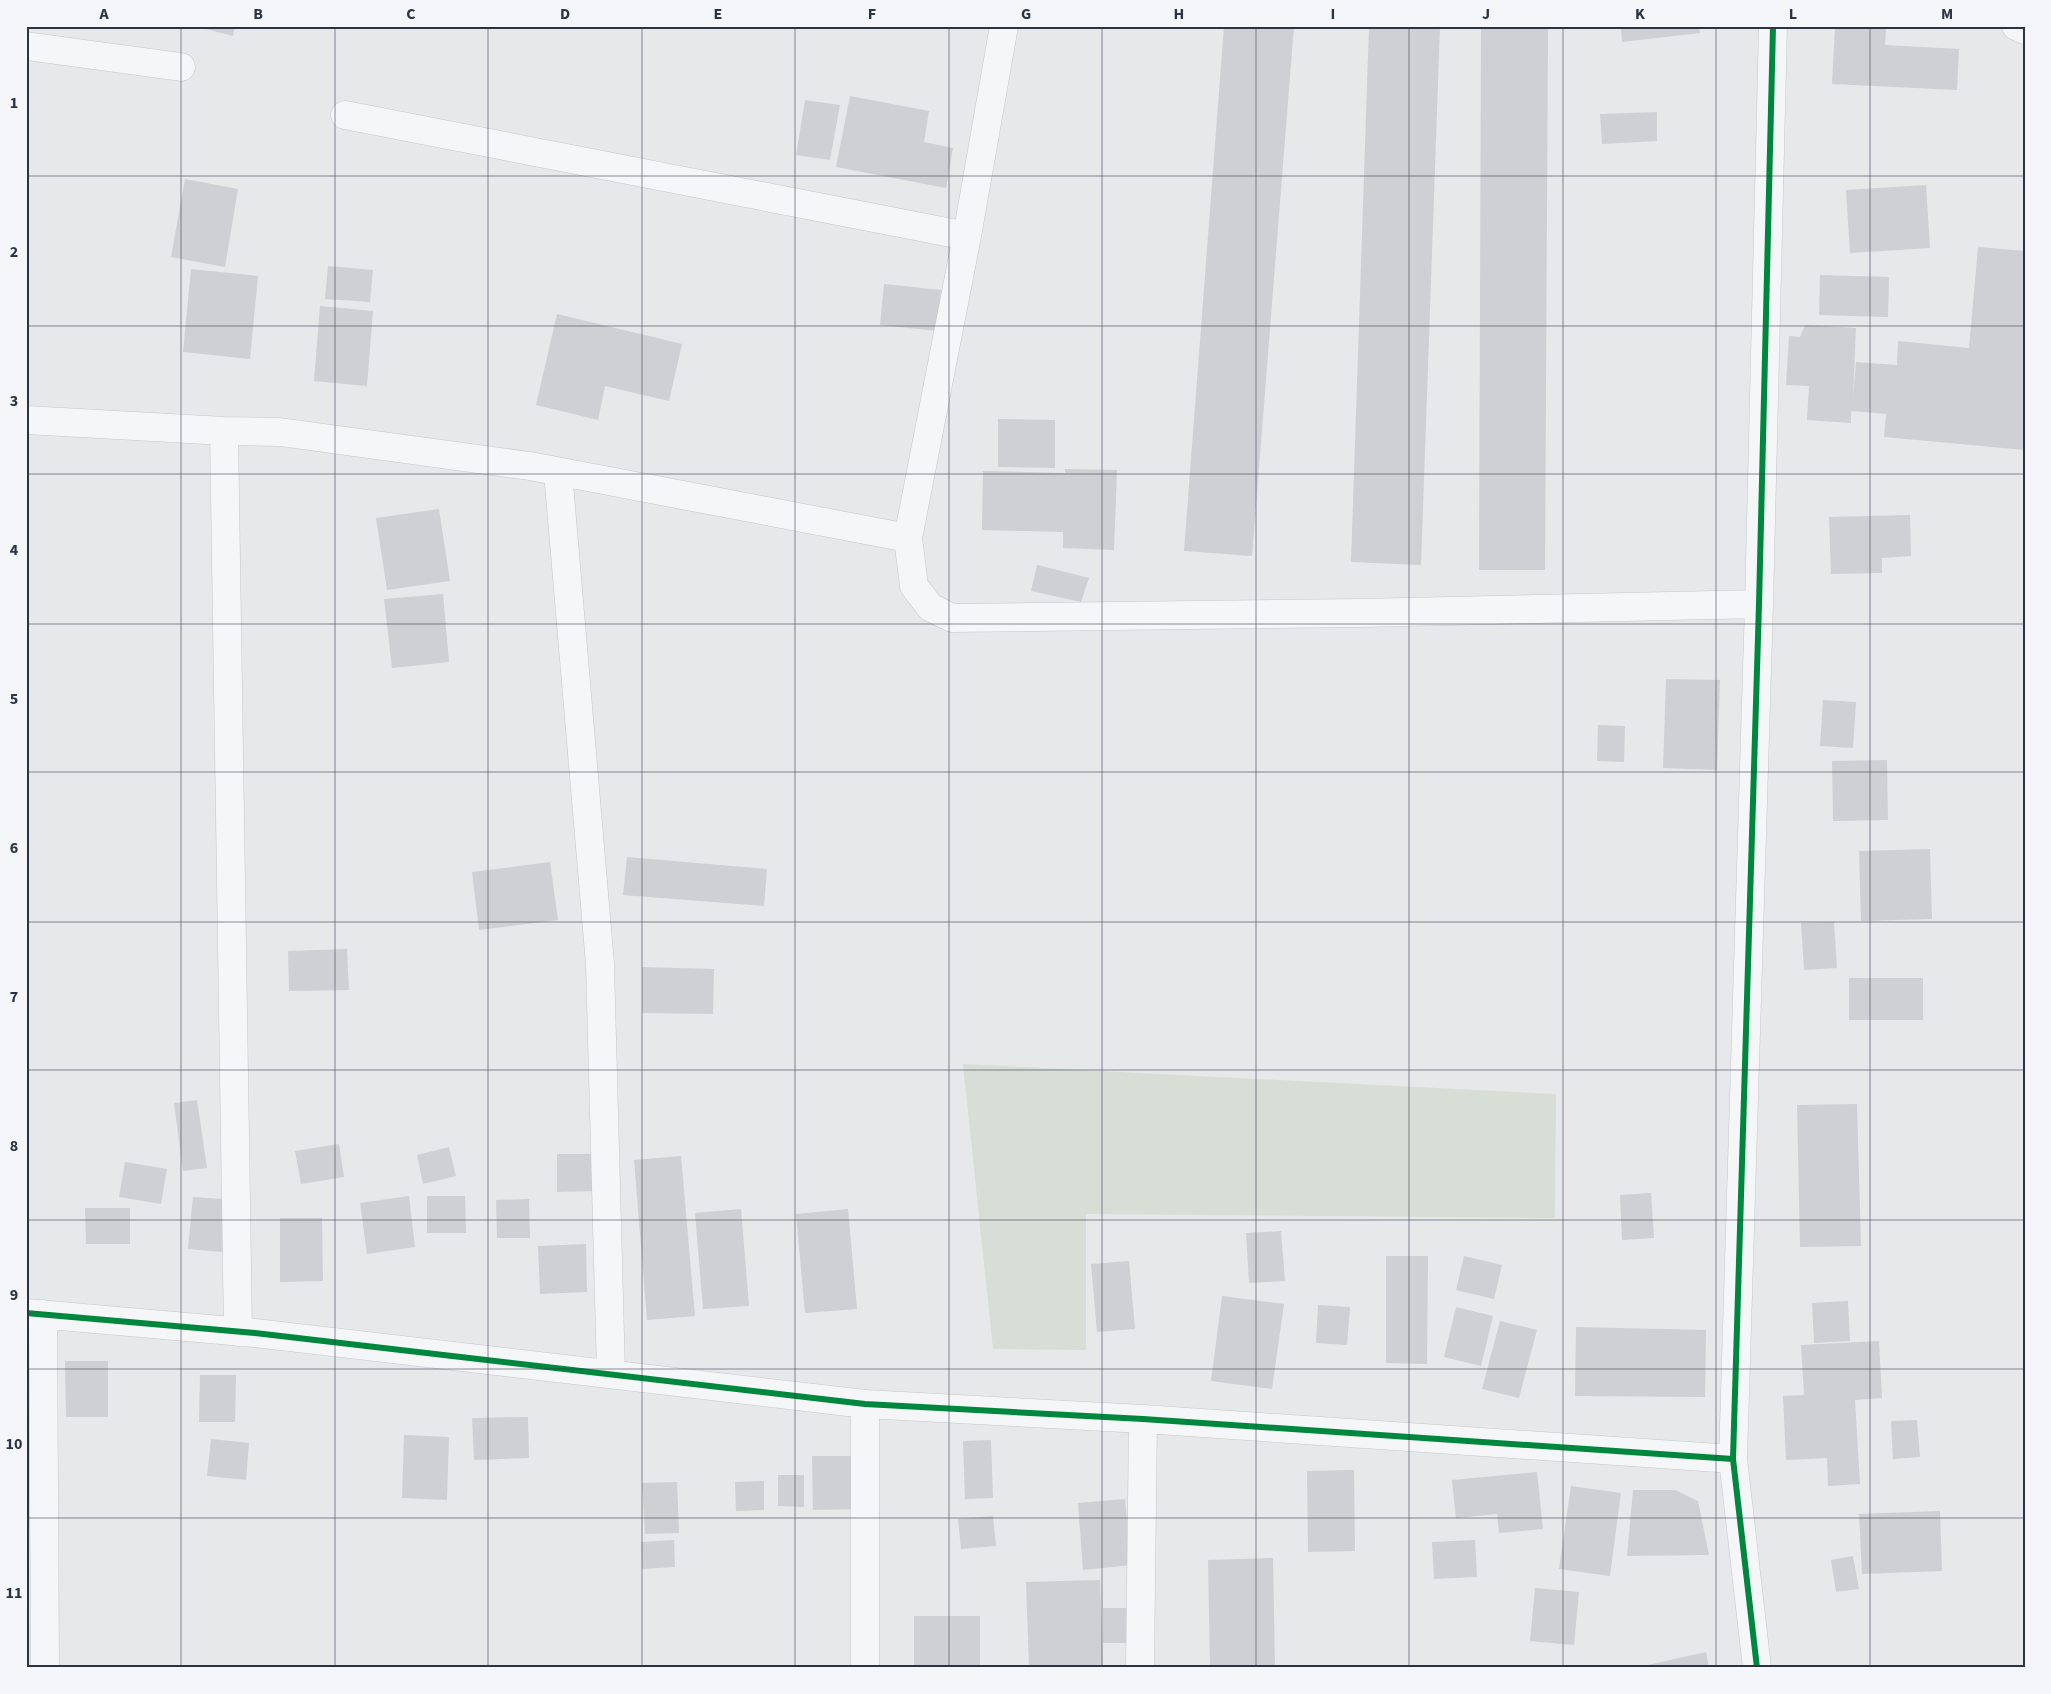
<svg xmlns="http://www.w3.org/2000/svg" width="2051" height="1694" font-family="'Source Sans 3',sans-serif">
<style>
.green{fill:#d6ded6}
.building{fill:#ced0d3}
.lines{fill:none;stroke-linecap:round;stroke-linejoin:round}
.minor-casing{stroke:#c4c6c8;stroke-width:29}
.minor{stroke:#f5f6f7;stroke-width:28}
.cycleway-casing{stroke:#f4f6f9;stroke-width:9}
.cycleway{stroke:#00873e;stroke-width:6}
.grid{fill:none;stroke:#2b3445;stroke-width:1;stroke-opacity:0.55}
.neatline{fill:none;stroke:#2b3445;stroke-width:2}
.grid-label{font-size:16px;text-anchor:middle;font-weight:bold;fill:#2b3445}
</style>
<rect width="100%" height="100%" fill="#e6e8ea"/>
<path class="green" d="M963 1064 1556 1094 1555 1218 1086 1214V1350L993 1349Z"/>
<path class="building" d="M194 26H235L233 36Z
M1224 26H1294L1252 556 1184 551Z
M1369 26H1440L1421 565 1351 562Z
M1481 26H1548L1545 570H1479Z
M1621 26H1699L1700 33 1622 42Z
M1835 26 1886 29 1885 45 1959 49 1957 90 1832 84Z
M850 96 929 111 924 142 953 148 946 188 836 167Z
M805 100 840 105 830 160 796 155Z
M1657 112V141L1602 144 1600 114Z
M185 179 238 189 225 267 171 257Z
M1926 185 1930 248 1850 253 1846 190Z
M1978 247 2025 251V450L1884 437 1886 414 1851 411V423L1807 420 1809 386 1786 385 1789 336 1800 337 1805 325 1856 328 1853 398 1856 362 1897 365 1898 341 1969 348Z
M328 266 373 270 370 302 325 299Z
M191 269 258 276 250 359 183 352Z
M1820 275 1889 277 1888 317 1819 315Z
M884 284 941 290 937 331 880 325Z
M320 306 373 311 367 386 314 381Z
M557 314 682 344 669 401 605 386 598 420 536 405Z
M998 419 1055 420V468L998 467Z
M1065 469 1117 470 1114 550 1063 548V532L982 530 983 471 1065 473Z
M439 509 450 581 387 590 376 518Z
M1910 515 1911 556 1882 558V573L1831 574 1829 517Z
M1037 565 1089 578 1081 602 1031 591Z
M443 594 449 662 392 668 384 599Z
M1666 679 1720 680 1717 770 1663 768Z
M1823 700 1856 702 1853 748 1820 746Z
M1598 725 1625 726 1624 762 1597 761Z
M1887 760 1888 820 1833 821 1832 761Z
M1930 849 1932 919 1861 921 1859 851Z
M627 857 767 869 764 906 623 895Z
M550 862 558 920 479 930 472 872Z
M1834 922 1837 968 1804 970 1801 923Z
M347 949 349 990 289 991 288 951Z
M642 967 714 969 713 1014 642 1013Z
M1849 978H1923V1020H1849Z
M197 1100 207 1168 183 1171 174 1103Z
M1857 1104 1861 1246 1800 1247 1797 1105Z
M339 1144 344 1177 301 1184 295 1151Z
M449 1147 456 1176 423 1184 417 1155Z
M557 1154H596V1191L557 1192Z
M681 1156 695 1316 647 1320 634 1160Z
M125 1162 167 1169 161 1204 119 1197Z
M1651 1193 1654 1238 1622 1240 1620 1195Z
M409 1196 415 1247 367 1254 360 1203Z
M427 1196H465L466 1233H427Z
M193 1197 237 1200 233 1253 188 1249Z
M529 1199 530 1238H497L496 1200Z
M85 1208H130V1244H86Z
M741 1209 749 1306 703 1309 695 1213Z
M848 1209 857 1309 805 1313 796 1214Z
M280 1218H322L323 1281 280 1282Z
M1281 1231 1285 1281 1249 1283 1246 1233Z
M586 1244 587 1292 540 1294 538 1246Z
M1386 1256H1428L1427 1364 1386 1363Z
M1464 1256 1502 1265 1494 1299 1456 1290Z
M1129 1261 1135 1329 1097 1332 1091 1264Z
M1222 1296 1284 1304 1272 1389 1211 1381Z
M1848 1301 1850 1341 1814 1343 1812 1303Z
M1318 1305 1350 1307 1347 1345 1316 1343Z
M1456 1307 1493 1316 1481 1366 1444 1357Z
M1500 1321 1537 1330 1519 1398 1482 1389Z
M1576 1327 1706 1330 1705 1397 1575 1396Z
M1879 1341 1882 1398 1855 1400 1860 1484 1828 1486 1827 1458 1786 1460 1783 1396 1804 1395 1801 1345Z
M65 1361H108V1417H66Z
M200 1375H236L235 1422H199Z
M528 1417 529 1458 474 1460 472 1418Z
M1917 1420 1920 1457 1893 1459 1891 1421Z
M404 1435 449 1437 447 1500 402 1498Z
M211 1439 249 1443 246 1480 207 1476Z
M991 1440 993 1498 965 1499 963 1441Z
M812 1456H861L862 1509 813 1510Z
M1354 1470 1355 1551 1308 1552 1307 1471Z
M1537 1472 1543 1529 1499 1533 1497 1514 1456 1518 1452 1480Z
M778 1475H804V1507L778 1506Z
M764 1481V1510L736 1511 735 1482Z
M677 1482 679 1533 645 1534 642 1483Z
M1571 1486 1621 1493 1610 1576 1559 1569Z
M1633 1490H1675L1698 1501 1709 1555 1627 1556Z
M1125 1499 1131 1565 1083 1570 1078 1503Z
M1940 1511 1942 1571 1862 1574 1859 1514Z
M993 1516 996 1546 961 1549 958 1519Z
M674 1540 675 1567 642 1569 641 1542Z
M1475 1540 1477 1577 1434 1579 1432 1542Z
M1853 1556 1859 1589 1836 1592 1831 1560Z
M1273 1558 1275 1668H1210L1208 1560Z
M1100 1580 1103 1668H1029L1026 1582Z
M1535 1588 1579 1592 1574 1645 1530 1641Z
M1103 1608H1139V1643H1103Z
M914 1616H980V1668H914Z
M1706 1652 1709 1668H1649L1648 1665Z"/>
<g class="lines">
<g class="minor-casing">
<path id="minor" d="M1004 26 967 236 908 538 914 586 930 607 952 618 1361 613 1759 604
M2016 26 2025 30
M26 46 181 67
M345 115 967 236
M26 420 224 431 280 432 530 466 908 538
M224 431 238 1332
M558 472 600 964 611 1373
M26 1313 255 1333 865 1404 1143 1419 1733 1459
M43 1314 45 1668
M865 1404V1668
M1140 1668 1143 1419
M1757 1668 1733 1459 1759 604 1773 26"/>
</g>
<use href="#minor" class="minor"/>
<g class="cycleway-casing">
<path id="cycleway" d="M26 1313 255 1333 865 1404 1143 1419 1733 1459
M1757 1668 1733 1459 1759 604 1773 26"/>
</g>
<use href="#cycleway" class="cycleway"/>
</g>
<path class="grid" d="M181 26V1668M335 26V1668M488 26V1668M642 26V1668M795 26V1668M949 26V1668M1102 26V1668M1256 26V1668M1409 26V1668M1563 26V1668M1716 26V1668M1870 26V1668M26 176H2025M26 326H2025M26 474H2025M26 624H2025M26 772H2025M26 922H2025M26 1070H2025M26 1220H2025M26 1369H2025M26 1518H2025"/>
<rect width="2051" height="1694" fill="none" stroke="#f4f6f9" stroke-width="55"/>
<rect x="28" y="28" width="1996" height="1638" class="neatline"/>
<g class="grid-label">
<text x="104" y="19">A</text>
<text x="258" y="19">B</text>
<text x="411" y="19">C</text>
<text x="565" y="19">D</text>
<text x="718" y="19">E</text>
<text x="872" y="19">F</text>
<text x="1026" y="19">G</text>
<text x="1179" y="19">H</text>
<text x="1333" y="19">I</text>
<text x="1486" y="19">J</text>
<text x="1640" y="19">K</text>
<text x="1793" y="19">L</text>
<text x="1947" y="19">M</text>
<text x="14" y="108">1</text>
<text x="14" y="257">2</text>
<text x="14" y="406">3</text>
<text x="14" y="555">4</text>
<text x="14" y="704">5</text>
<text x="14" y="853">6</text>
<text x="14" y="1002">7</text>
<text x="14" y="1151">8</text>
<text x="14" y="1300">9</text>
<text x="14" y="1449">10</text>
<text x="14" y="1598">11</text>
</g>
</svg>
